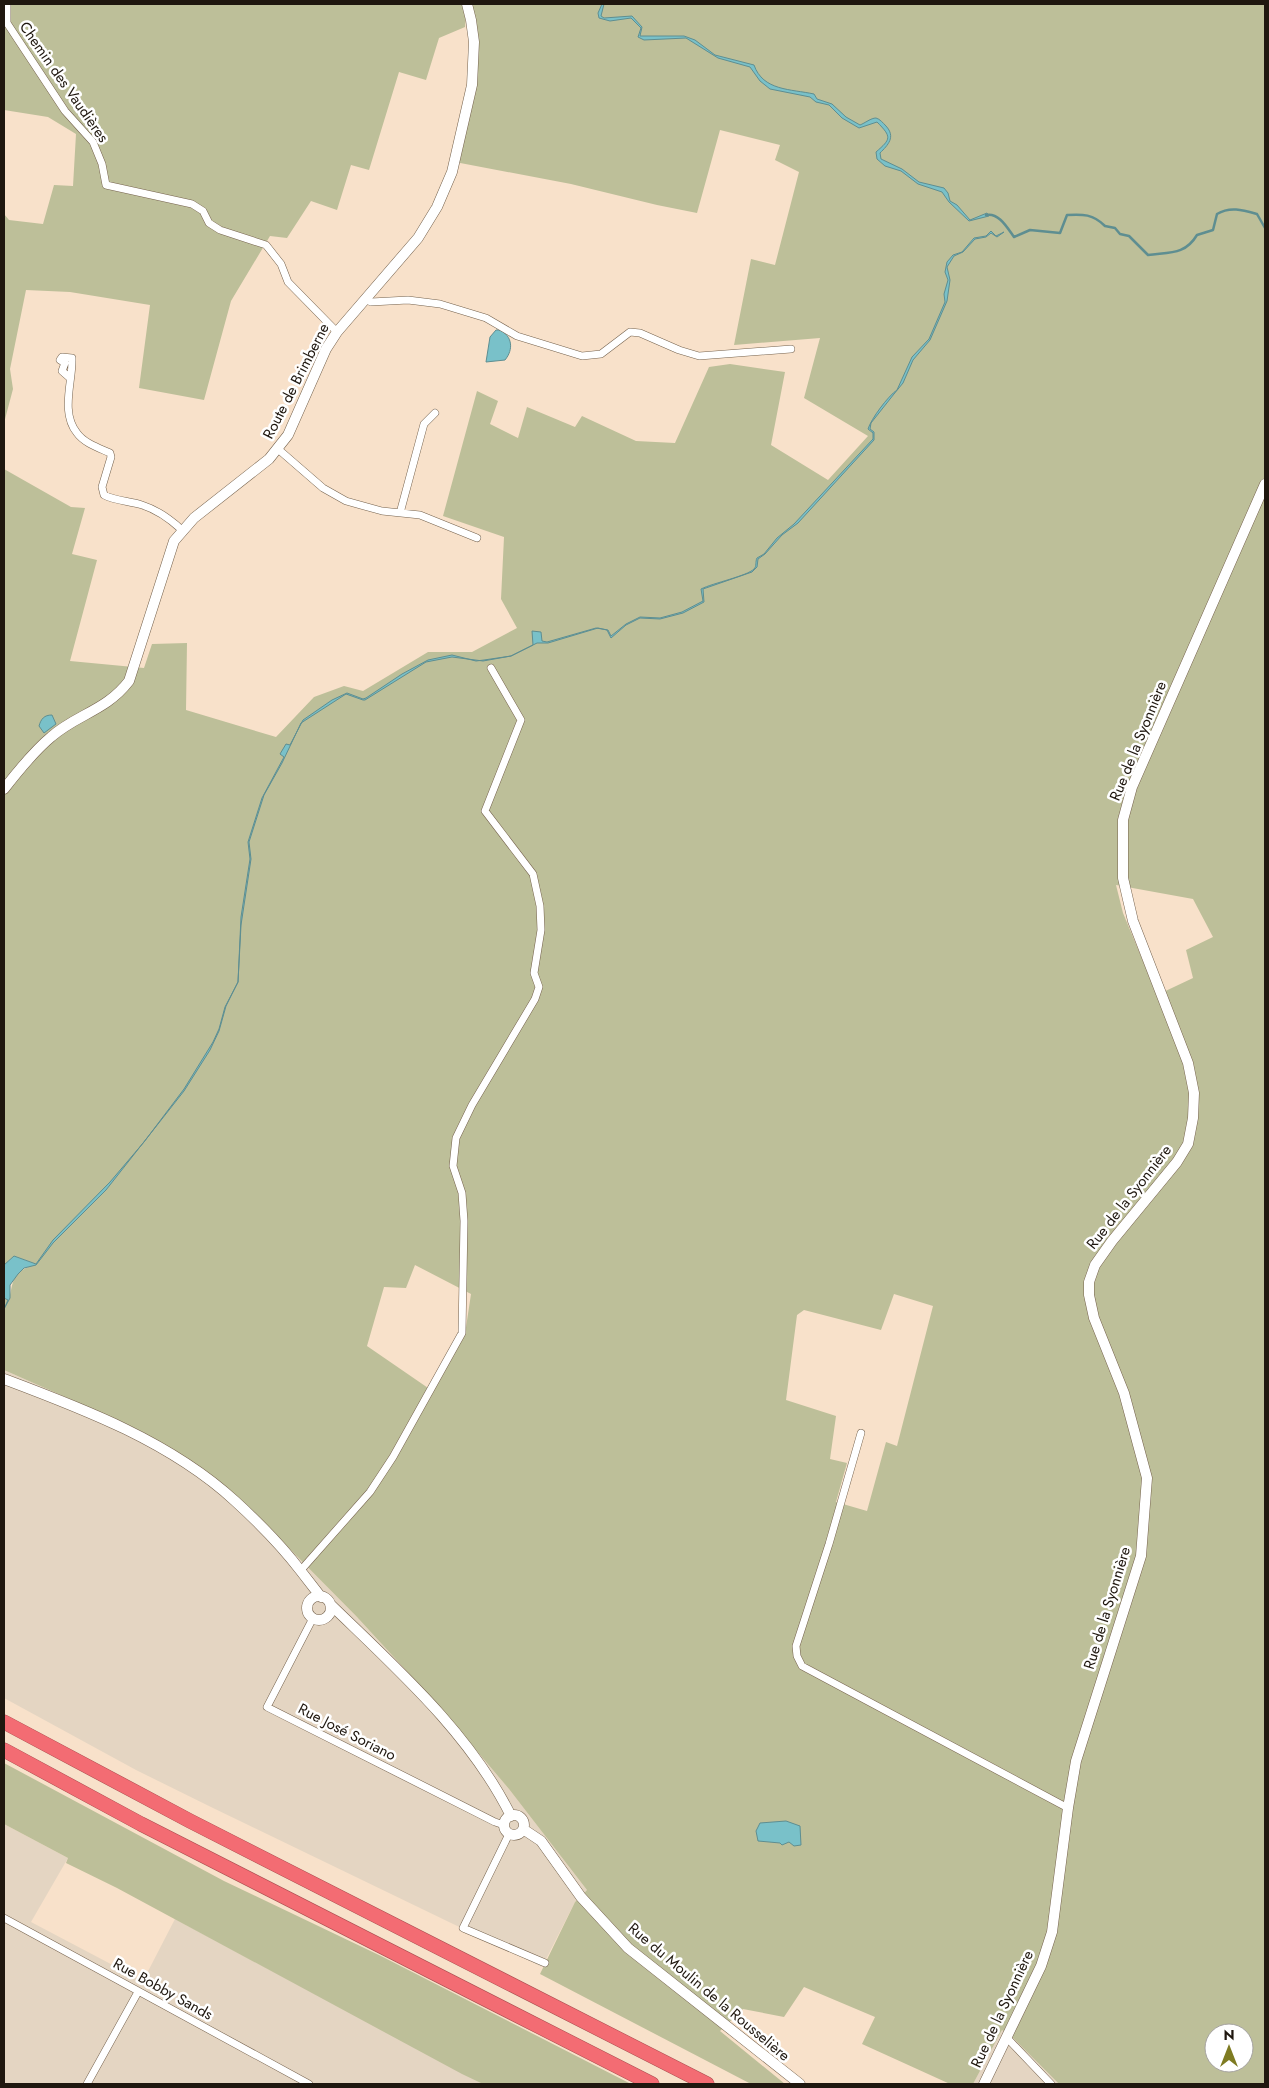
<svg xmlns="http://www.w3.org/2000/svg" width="1269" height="2088" font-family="Jost,sans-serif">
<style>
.industrial{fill:#e4d5c2}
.green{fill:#bdbf99;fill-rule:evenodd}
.water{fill:#79c1c9;stroke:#5e8e91}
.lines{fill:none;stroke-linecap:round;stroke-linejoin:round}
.stream{stroke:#5e8e91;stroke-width:2.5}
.street-casing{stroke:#75624d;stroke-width:8}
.secondary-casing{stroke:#75624d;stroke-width:11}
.highway-casing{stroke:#a94e50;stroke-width:15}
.street{stroke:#fff;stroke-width:7}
.secondary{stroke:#fff;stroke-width:10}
.highway{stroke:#f36c73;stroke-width:14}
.labels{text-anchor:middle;stroke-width:5;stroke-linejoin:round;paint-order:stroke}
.street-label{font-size:15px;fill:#1f170f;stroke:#fff}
</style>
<rect width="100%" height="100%" fill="#f8e1ca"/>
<path class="industrial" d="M4 1370 115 1419 189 1462 272 1531 357 1617 436 1703 509 1789 587 1890 575 1902 542 1967 213 1808 136 1770 4 1698Z
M4 1824 68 1858 31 1922 143 1981 175 1919 483 2084H4Z
M1002 2030 1011 2036 1059 2084H973Z"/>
<path class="green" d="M4 4H1265V2084H1059L1011 2036 1002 2030 973 2084H950L862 2044 875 2017 804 1987 784 2017 743 2009 720 2031 785 2084H751L540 1974 575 1902 587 1890 509 1789 436 1703 357 1617 272 1531 189 1462 115 1419 4 1370V1298L9 1300C14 1278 12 1272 36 1264L14 1256 4 1265V469L71 507 85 508 72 554 97 560 70 661 144 668 152 644 187 643 186 710 276 737 314 697 344 686 363 691 428 652H472L517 628 501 599 504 537 443 516 477 391 498 401 490 424 518 438 527 407 575 427 582 416 636 441 675 443 709 367 730 364 785 372 771 445 828 480 868 436 804 398 820 338 734 345 751 259 775 265 799 172 775 160 780 145 720 130 697 213 657 205 571 184 455 162 474 86 479 38 466 14 465 27 439 38 426 80 399 72 369 170 351 165 337 210 311 201 287 238 270 236 231 301 204 400 139 388 150 305 70 292 26 290 10 369 13 389 4 423V214L9 220 43 224 54 185 73 186 76 134 48 117 4 110ZM1116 885 1193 899 1213 937 1186 950 1193 978 1157 995 1123 913ZM415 1265 471 1294 465 1334 431 1390 367 1346 384 1287 406 1288ZM894 1294 933 1306 897 1446 886 1442 867 1511 836 1502 847 1463 830 1459 836 1416 786 1400 797 1315 804 1310 881 1330ZM1214 2033H1244V2063H1214Z
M4 1763 224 1881 381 1956 631 2084H483L462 2074 117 1888 66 1863 68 1858 4 1824Z"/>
<path class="water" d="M602 4H604L601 16 604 18 632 16 642 27 640 36H684L695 40 715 55 754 65C763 91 791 89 814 94L817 99 832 104 846 117 860 125C865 123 871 118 876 118 880 119 883 123 886 126 896 137 888 145 880 153L881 159 902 169 919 182 944 188 948 193 950 201 957 205 970 220 987 213 989 216 969 221 949 202 942 192 918 184 901 171 885 166 877 159 876 152C891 139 892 137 877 122L859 128 842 118 829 105 816 102 810 97 770 89 760 81 750 67 718 58 686 38 644 40 638 37 641 28 631 18 610 21 599 18 598 13Z
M991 231 996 236 1004 232 997 237 991 233 986 237 975 239 963 252 954 256 947 267 950 280 947 301 930 340 913 360 903 383 894 394 871 423 870 429 874 432V440L798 523 782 535 765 554 758 559 757 567 752 572 703 589 704 602 683 613 660 619 640 618 626 625 611 638 607 630 598 628 548 643H537L511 656 483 661 452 657 426 662 365 700H363L346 694 301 723 282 763 264 795 249 842 251 859 241 925 238 982 226 1006 219 1031 210 1050 184 1091 106 1190 53 1243 36 1265 24 1268 18 1274 10 1285V1298L4 1309 8 1300 4 1298V1265L14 1256 36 1264 53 1240 110 1182 144 1142 184 1089 213 1042 219 1029 225 1007 238 982 241 917 250 859 248 842 262 798 284 757 280 754 286 744 290 745 303 720 332 700 347 693 363 699 366 698 402 674 428 660 452 655 476 661 484 660 511 656 533 645 532 631 541 632 542 641 547 642 596 628 608 630 611 636 626 624 640 617 660 618 682 612 703 601 701 589C713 583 747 576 754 569 757 566 755 562 757 558L764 554 777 538 794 524 873 439V433L868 429C871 419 888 396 897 390L912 357 929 339 945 302 944 294 948 280 945 272 947 262 953 255 962 252 974 238 986 236Z
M496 330H500C512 336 514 349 505 360L486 362 490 337Z
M52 715 56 724 44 733 39 726C41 719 44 715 52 715Z
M786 1821 800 1826 801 1845 794 1846 789 1842 782 1845 780 1843 758 1841 756 1831 760 1823Z"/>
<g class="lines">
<path class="stream" d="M986 215C999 212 1008 229 1014 237L1030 230 1060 233 1067 215C1083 214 1093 214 1105 226L1115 228 1120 234 1129 236 1148 255C1170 252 1185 255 1197 235L1213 230 1217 214C1230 206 1243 210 1257 214L1265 228"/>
<g class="street-casing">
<path id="street" d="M7 4V23L65 111 93 142 102 164 106 185 192 204 203 211 209 223 220 230 266 245 281 264 288 282 337 332
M365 299 371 302 408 300 440 304 486 318 517 336 582 356 601 354 630 332 640 333 679 350 699 356 791 349
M70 378 62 371 65 363 60 360 62 357 72 358C73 381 60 412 77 433 84 443 99 448 110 453L111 457 102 487 104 495C116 501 129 501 142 505 158 510 170 519 182 530
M278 449 323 488 346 501 382 511 420 515 477 538
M400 513 424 424 435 413
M861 1433 829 1544 796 1646 797 1656 802 1666 1068 1808
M301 1570 370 1492 393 1457 462 1333 464 1221 462 1193 453 1166 456 1138 472 1105 535 999 539 987 534 973 541 930 540 906 533 874 485 811 521 720 491 668
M313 1618 267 1707 495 1822 504 1825
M509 1834 463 1928 545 1963
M4 1918 309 2084
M1007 2038 1051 2084
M87 2084 138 1992"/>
</g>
<g class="secondary-casing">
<path id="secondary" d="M4 789C18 771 33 752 51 737 77 714 106 711 129 681L174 541 194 518 269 459 288 435 326 349 337 332 418 238 437 207 452 172 472 85 474 42 471 20 467 4
M4 1379C84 1409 171 1442 235 1501 258 1522 281 1545 300 1570 307 1579 314 1588 321 1597
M307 1608a12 12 0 1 1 24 0a12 12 0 1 1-24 0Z
M330 1604C396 1668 470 1733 511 1816
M504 1825a10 10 0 1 1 20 0a10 10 0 1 1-20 0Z
M523 1829 541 1841 581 1897 628 1948 800 2084
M984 2084 1041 1966 1052 1932 1068 1808 1076 1761 1141 1556 1147 1478 1124 1393 1094 1318 1089 1295V1282L1095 1265 1112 1241 1177 1162 1188 1144 1193 1118 1194 1093 1188 1063 1133 921 1123 878V820L1132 787 1265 484"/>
</g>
<g class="highway-casing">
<path id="highway" d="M4 1722 190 1821 707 2084
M4 1750 141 1824 652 2084"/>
</g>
<use href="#street" class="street"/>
<use href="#secondary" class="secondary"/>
<use href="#highway" class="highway"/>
</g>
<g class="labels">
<g class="street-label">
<text transform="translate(64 82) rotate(55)" y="5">Chemin des Vaudières</text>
<text transform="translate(296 381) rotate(-63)" y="5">Route de Brimberne</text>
<text transform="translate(1138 741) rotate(-68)" y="5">Rue de la Syonnière</text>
<text transform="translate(1129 1197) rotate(-52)" y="5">Rue de la Syonnière</text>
<text transform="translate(1107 1608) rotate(-73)" y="5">Rue de la Syonnière</text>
<text transform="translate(347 1732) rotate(27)" y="5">Rue José Soriano</text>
<text transform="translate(163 1989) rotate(29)" y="5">Rue Bobby Sands</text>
<text transform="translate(709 1992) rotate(40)" y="5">Rue du Moulin de la Rousselière</text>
<text transform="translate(1002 2009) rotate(-65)" y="5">Rue de la Syonnière</text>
</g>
</g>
<rect width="1269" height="2088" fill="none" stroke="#1f170f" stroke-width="10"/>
<g transform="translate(1229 2048)"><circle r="24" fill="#ffffff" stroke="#a5a29f"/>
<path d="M0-4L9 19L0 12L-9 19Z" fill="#7e7b22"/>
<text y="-8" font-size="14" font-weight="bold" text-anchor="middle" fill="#1f170f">N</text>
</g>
</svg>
